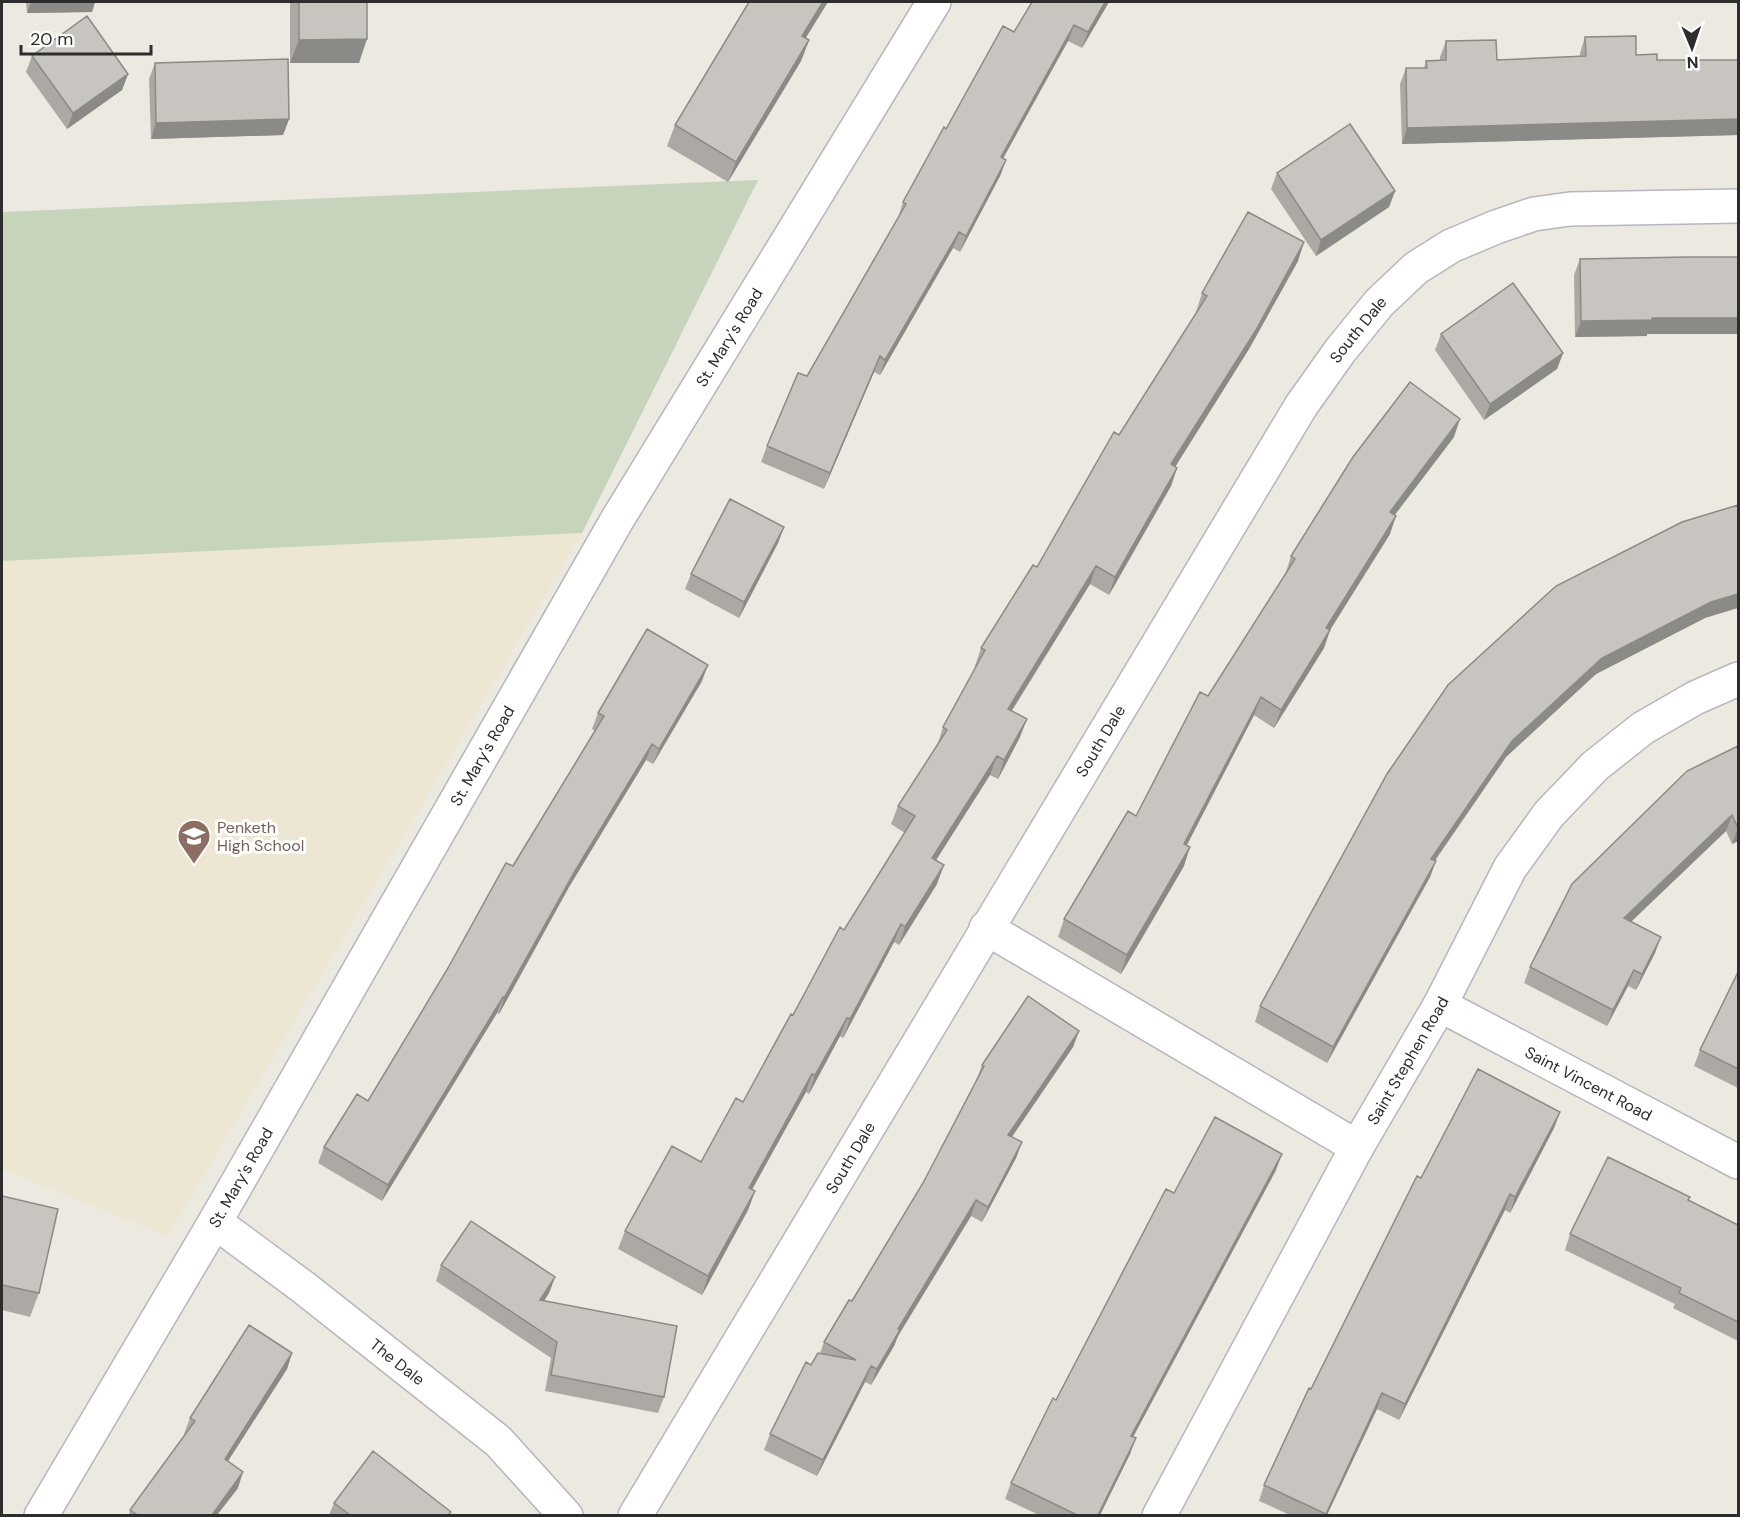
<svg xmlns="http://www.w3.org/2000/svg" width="1740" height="1517" font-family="'DM Sans',sans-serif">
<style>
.education{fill:#ece6d3}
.cemetery{fill:#c5d4bb}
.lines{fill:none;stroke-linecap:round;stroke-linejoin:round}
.minor-casing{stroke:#b5b6bf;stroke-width:36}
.minor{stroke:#fff;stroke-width:33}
.wall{fill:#aca9a5}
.shaded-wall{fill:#8c8a86}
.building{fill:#c8c5c0;stroke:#8c8a86;stroke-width:1.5}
.labels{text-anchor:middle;stroke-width:6;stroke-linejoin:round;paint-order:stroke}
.street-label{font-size:16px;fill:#2d2d2d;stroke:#fff}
.education-label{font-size:16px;fill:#785e54;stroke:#fff;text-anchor:start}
</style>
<rect width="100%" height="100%" fill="#ece9e1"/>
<path class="education" d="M582 533 168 1236 2 1169V561Z"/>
<path class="cemetery" d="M758 180 582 533 2 561V212Z"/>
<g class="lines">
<g class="minor-casing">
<g id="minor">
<path d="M986 928 1357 1147"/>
<path id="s1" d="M1440 1005 1738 1162"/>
<path id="s2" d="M215 1222 303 1287 498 1441 566 1516"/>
<path id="s3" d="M41 1516 215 1222 617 520 934 2"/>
<path id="s4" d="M635 1516 1301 406 1340 351 1379 303 1416 268 1451 246 1496 227 1534 214 1570 209 1738 206"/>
<path id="s5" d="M1159 1516 1357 1147 1440 1005 1510 868 1549 814 1595 766 1643 728 1695 698 1738 679"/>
</g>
</g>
<use href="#minor" class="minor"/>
</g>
<path class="wall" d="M26 2H95L92 12 27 13Z
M290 2H367L359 63H290Z
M1032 2H1109L1082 48 1068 41 1003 158 1006 160 1000 176 960 252 953 248 880 375 874 372 824 489 761 462 767 446 898 218 903 202 946 129 1014 32Z
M1585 37 1636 55 1657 60H1738V135L1402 144 1400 84 1406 68H1424L1426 61 1440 60V57L1446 41 1497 60 1580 56V53Z
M806 39 809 40 801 61 728 182 667 146 675 125Z
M32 56 128 74 122 90 67 129 26 72Z
M155 63 289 119 283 135 151 139 149 79Z
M1277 173 1395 191 1389 207 1316 256 1271 189Z
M1580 259 1647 334V336L1575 337 1574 275Z
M1298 261 1249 349 1175 467 1177 468 1171 486 1109 595 1090 584 1012 711 1020 737 998 779 990 775 936 860 937 884 899 945 894 942 843 1038 840 1036 809 1094 806 1092 752 1189 755 1191 748 1210 702 1295 618 1249 625 1231 701 1162 743 1102 793 1015 905 833 891 824 898 806 937 746 943 727 976 667 975 666 981 648 1037 567 1197 312H1196L1202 293Z
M1441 334 1563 353 1557 369 1484 420 1435 350Z
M1454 437 1395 515 1390 534 1330 630 1324 648 1274 728 1254 715 1187 845 1184 866 1121 974 1058 937 1064 919 1136 816 1208 696 1285 575 1291 556Z
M1738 505 1705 618 1596 674 1506 757 1435 861 1430 877 1327 1063 1255 1022 1260 1006Z
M784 527 778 543 739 618 685 589 691 574Z
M702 681 653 764 646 760 569 887 499 1014 497 1013 382 1201 318 1163 324 1147 368 1101 595 731 592 729 598 713Z
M1738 746V841L1732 844 1726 831 1631 922 1655 953 1636 990 1628 986 1607 1026 1524 983 1530 967Z
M1738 972V1088L1694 1066 1700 1050Z
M1079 1031 1073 1047 1012 1137 1022 1142 1016 1158 982 1222 971 1216 898 1336 894 1346 871 1385 865 1382 817 1476 764 1450 770 1434 811 1365 820 1353 824 1342 852 1301 923 1183 976 1081 982 1065Z
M1560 1112 1554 1128 1510 1213 1505 1210 1399 1420 1377 1409 1327 1515H1290L1259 1501 1264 1485 1311 1389 1421 1178Z
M1276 1170 1133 1437 1130 1454 1100 1515H1039L1005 1499 1011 1483 1056 1400 1174 1193Z
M2 1196 39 1293 30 1317 2 1310Z
M1688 1200 1738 1225V1341L1673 1308 1675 1304 1565 1250 1570 1234Z
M441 1265 555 1277 549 1293 544 1301 664 1397 658 1413 545 1391 551 1358 436 1281Z
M292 1353 287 1369 228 1461 238 1488 217 1515H129L130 1510 185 1435 184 1434 190 1418Z
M334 1503 449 1515H329Z"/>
<path class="shaded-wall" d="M31 2H95L92 12 27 13Z
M823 2H828L794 57 802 36Z
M1105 2H1109L1082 48 1088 32Z
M1074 25 1068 41 995 173 1001 157Z
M367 39 359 63H290L299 40Z
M809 40 801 61 728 182 736 162Z
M128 74 122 90 67 129 73 113Z
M289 119 283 135 151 139 156 123Z
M1738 119V135L1402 144 1407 128Z
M1006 160 1000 176 960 252 966 236Z
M1395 191 1389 207 1316 256 1321 240Z
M959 232 953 248 880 375 885 360Z
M1304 242 1298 261 1249 349 1165 483 1171 464Z
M1652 318H1738V334H1647V336L1575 337 1581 321Z
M1563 353 1557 369 1484 420 1490 404Z
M880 356 874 372 824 489 830 473Z
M1460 419 1454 437 1383 530 1390 512Z
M1177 468 1171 486 1109 595 1115 577Z
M1396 516 1390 534 1320 646 1326 628Z
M784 527 778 543 739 618 744 602Z
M1096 566 1090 584 1001 727 1008 709Z
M1738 594V608L1705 618 1596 674 1506 757 1425 874 1431 859 1512 741 1602 658 1711 602Z
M1330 630 1324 648 1274 728 1281 710Z
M708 665 702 681 653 764 659 749Z
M1261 697 1254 715 1178 862 1184 844Z
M1027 719 1020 737 998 779 1004 760Z
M652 744 646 760 569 887 499 1014 504 998 575 871Z
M997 756 990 775 926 876 932 858Z
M1732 815 1726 831 1618 934 1624 918Z
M1738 828V841L1732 844Z
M1190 847 1184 866 1121 974 1127 955Z
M1436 861 1430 877 1327 1063 1333 1047Z
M944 865 937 884 899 945 905 927Z
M901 924 894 942 843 1038 850 1019Z
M1661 937 1655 953 1636 990 1642 974Z
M1634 970 1628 986 1607 1026 1613 1010Z
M503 997 497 1013 382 1201 388 1185Z
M847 1018 840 1036 809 1094 815 1075Z
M1079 1031 1073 1047 1002 1151 1008 1135Z
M812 1074 806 1092 743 1206 749 1188Z
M1560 1112 1554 1128 1510 1213 1515 1197Z
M1022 1142 1016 1158 982 1222 988 1207Z
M1282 1154 1276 1170 1125 1452 1131 1436Z
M755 1191 748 1210 702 1295 708 1276Z
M1510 1194 1505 1210 1399 1420 1405 1404Z
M976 1200 971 1216 898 1336 894 1346 871 1385 877 1369 898 1329Z
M555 1277 549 1293 534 1316 540 1300Z
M292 1353 287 1369 219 1475 225 1459Z
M871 1366 865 1382 817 1476 823 1460Z
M1382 1393 1377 1409 1327 1515H1325Z
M1136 1438 1130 1454 1100 1515H1098Z
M243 1472 238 1488 217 1515H212Z"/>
<path class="building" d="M299 2H367V39L299 40Z
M749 2H823L802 36 809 40 736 162 675 125Z
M1032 2H1105L1088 32 1074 25 1001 157 1006 160 966 236 959 232 885 360 880 356 830 473 767 446 798 373 807 376 906 204 903 202 944 127 946 129 1003 26 1014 32Z
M87 16 128 74 73 113 32 56Z
M1636 36V55L1657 54V60H1738V119L1407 128 1406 68H1427L1426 61 1446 60V41L1496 40 1497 60 1586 56 1585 37Z
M288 59 289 119 156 123 155 63Z
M1350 124 1395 191 1321 240 1277 173Z
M1248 212 1304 242 1256 330 1171 464 1177 468 1115 577 1096 566 1008 709 1027 719 1004 760 997 756 932 858 944 865 905 927 901 924 850 1019 847 1018 815 1075 812 1074 749 1188 755 1191 708 1276 625 1231 672 1146 701 1162 736 1098 743 1102 791 1014 793 1015 840 927 844 930 915 816 898 806 947 730 943 727 985 650 981 648 1033 565 1037 567 1114 432 1119 435 1207 296 1202 293Z
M1688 257H1738V318H1652V320L1581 321 1580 259Z
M1513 283 1563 353 1490 404 1441 334Z
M1410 382 1460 419 1390 512 1396 516 1326 628 1330 630 1281 710 1261 697 1184 844 1190 847 1127 955 1064 919 1128 811 1136 816 1200 692 1208 696 1295 559 1291 556 1353 457Z
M730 499 784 527 744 602 691 574Z
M1738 505V594L1711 602 1602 658 1512 741 1431 859 1436 861 1333 1047 1260 1006 1387 774 1448 685 1556 586 1682 522Z
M647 629 708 665 659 749 652 744 575 871 504 998 503 997 388 1185 324 1147 357 1094 368 1101 448 968 506 863 513 866 604 716 598 713Z
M1738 746V828L1732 815 1624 918 1661 937 1642 974 1634 970 1613 1010 1530 967 1572 884 1687 771Z
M1738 972V1069L1700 1050Z
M1028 996 1079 1031 1008 1135 1022 1142 988 1207 976 1200 898 1329 900 1330 877 1369 871 1366 823 1460 770 1434 806 1362 811 1365 818 1353 856 1360 824 1342 849 1300 852 1301 923 1183 984 1066 982 1065Z
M1478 1069 1560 1112 1515 1197 1510 1194 1405 1404 1382 1393 1326 1514 1264 1485 1309 1388 1311 1389 1417 1176 1421 1178Z
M1215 1117 1282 1154 1131 1436 1136 1438 1098 1515H1077L1011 1483 1053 1398 1056 1400 1166 1189 1174 1193Z
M1608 1157 1690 1197 1688 1200 1738 1225V1322L1679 1293 1681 1288 1570 1234Z
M2 1196 58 1209 39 1293 2 1285Z
M471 1221 555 1277 540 1300 677 1326 664 1397 551 1375 557 1342 441 1265Z
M249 1325 292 1353 225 1459 243 1472 212 1515H135L136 1514 130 1510 195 1421 190 1418Z
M373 1451 451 1512 448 1515H350L334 1503Z"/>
<defs>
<g id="school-pin" transform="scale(1.725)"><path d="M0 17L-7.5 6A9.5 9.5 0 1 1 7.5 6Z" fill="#8d6e63" stroke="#fff"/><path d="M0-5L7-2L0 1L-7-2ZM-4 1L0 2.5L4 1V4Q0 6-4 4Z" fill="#fff"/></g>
</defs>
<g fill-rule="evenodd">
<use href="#school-pin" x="194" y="836"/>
</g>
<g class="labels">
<g class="street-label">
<text dy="6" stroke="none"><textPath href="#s4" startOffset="1390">South Dale</textPath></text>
<text dy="6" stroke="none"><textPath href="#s3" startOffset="1365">St. Mary's Road</textPath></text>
<text dy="6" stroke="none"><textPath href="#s4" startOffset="904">South Dale</textPath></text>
<text dy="6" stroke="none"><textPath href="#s3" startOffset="879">St. Mary's Road</textPath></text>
<text dy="6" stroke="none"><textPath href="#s5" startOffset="519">Saint Stephen Road</textPath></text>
<text dy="6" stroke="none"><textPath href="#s1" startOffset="168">Saint Vincent Road</textPath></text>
<text dy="6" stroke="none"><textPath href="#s4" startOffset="418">South Dale</textPath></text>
<text dy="6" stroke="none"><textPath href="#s3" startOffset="393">St. Mary's Road</textPath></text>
<text dy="6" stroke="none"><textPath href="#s2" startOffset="230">The Dale</textPath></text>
</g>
<g class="education-label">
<text x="217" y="833">Penketh<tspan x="217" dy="18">High School</tspan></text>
</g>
</g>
<rect width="1740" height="1517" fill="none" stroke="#2d2d2d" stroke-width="6"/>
<g transform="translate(1692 48) rotate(178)" stroke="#ffffff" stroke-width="4.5" paint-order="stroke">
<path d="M0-4.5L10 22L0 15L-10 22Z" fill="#2d2d2d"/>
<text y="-9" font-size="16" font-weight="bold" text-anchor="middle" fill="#2d2d2d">N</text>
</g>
<path d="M21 45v9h130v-9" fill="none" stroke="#2d2d2d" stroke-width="3"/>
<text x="30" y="45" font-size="18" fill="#2d2d2d" stroke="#ffffff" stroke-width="4.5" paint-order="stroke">20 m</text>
</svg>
